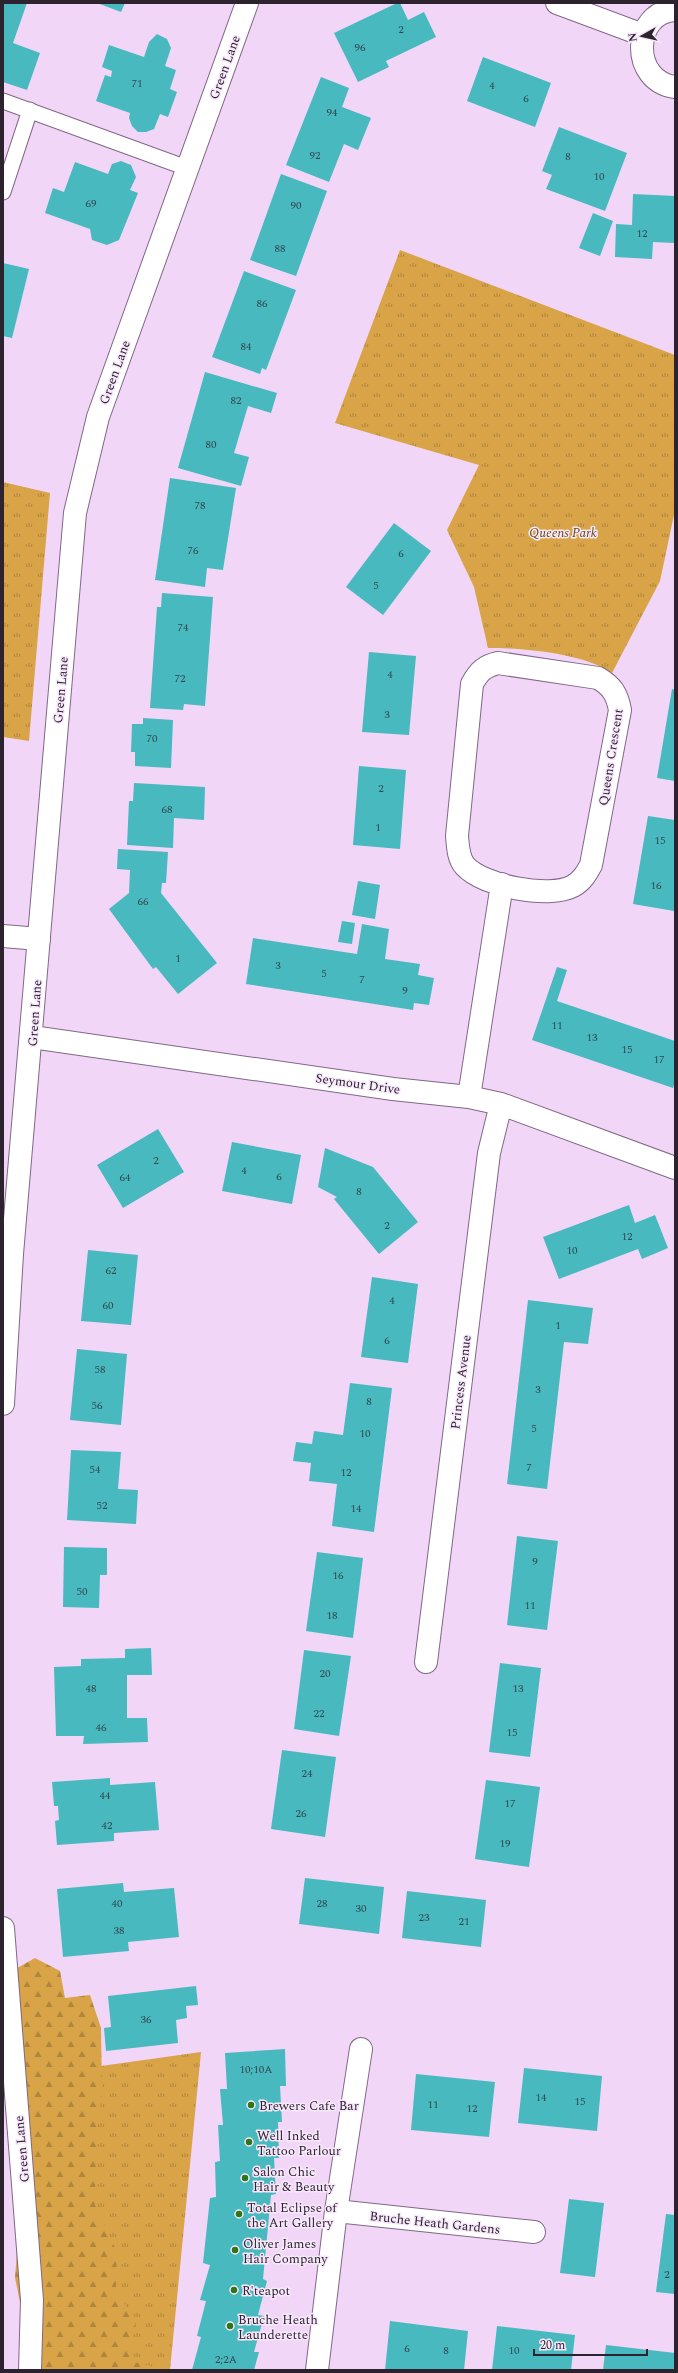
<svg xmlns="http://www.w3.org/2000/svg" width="678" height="2373" font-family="Spectral,serif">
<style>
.grass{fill:url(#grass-tufts)}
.forest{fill:url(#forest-firs)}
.building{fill:#48b9be}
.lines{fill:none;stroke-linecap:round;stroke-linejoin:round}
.service-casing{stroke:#806886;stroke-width:17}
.minor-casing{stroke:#806886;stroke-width:24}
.tertiary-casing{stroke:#806886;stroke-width:24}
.service{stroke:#fff;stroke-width:15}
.minor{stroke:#fff;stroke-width:22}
.tertiary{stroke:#fff;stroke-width:22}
.poi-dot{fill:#2f7516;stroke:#f8e8fc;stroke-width:1.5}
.labels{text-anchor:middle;stroke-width:3;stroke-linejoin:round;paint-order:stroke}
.number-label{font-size:11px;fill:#344853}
.street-label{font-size:13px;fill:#2d232f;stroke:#f8e8fc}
.park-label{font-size:13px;font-style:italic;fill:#63470f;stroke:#f8e8fc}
.poi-label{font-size:13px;fill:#2d232f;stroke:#f8e8fc;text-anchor:start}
</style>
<defs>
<pattern id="grass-tufts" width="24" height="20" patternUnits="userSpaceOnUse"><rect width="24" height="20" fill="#d9a447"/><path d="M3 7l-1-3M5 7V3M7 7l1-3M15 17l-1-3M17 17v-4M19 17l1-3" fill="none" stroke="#b0853c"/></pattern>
<pattern id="forest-firs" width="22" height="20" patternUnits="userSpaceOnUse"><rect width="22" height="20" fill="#d9a447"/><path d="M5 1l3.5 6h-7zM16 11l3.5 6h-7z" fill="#b0853c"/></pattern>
</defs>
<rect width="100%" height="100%" fill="#f1d6f8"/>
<path class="grass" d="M400 250 675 355V510L660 581 612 673C583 653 523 648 488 648L474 587 447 530 479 465 335 423Z
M3 482 50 493 29 741 3 737Z
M201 2052 170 2370H57L44 2074Z"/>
<path class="forest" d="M35 1958 60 1971 65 1998 90 1995 101 2028 102 2091 96 2142 95 2205 117 2252 116 2289 136 2323 130 2361 166 2370H34L15 2278 20 2209 3 1976Z"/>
<path class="building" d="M3 3H27L13 43 40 53 27 90 3 82Z
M97 3H125L121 12Z
M397 3H400L408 20 424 12 436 37 386 61 389 67 358 82 334 33Z
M157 34 167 39 171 48 165 66 176 70 170 89 177 92 168 117 160 114 154 129 146 132H138L132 126 129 118 130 113 96 101 105 75 111 77 112 71 102 67 109 45 144 57 149 42Z
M483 57 551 83 535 127 467 101Z
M321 77 349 88 342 107 371 118 358 150 344 144 329 182 286 165Z
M559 127 627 153 605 211 546 189 552 175 542 171Z
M121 161 131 165 136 177 130 190 138 193 119 240 107 245 92 240 90 229 45 213 53 188 64 192 75 162 108 174 112 164Z
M281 174 327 191 296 276 250 260Z
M633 194 675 196V243L653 242 652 259 615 257 616 224 632 225Z
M593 213 613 221 600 256 579 248Z
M3 263 29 269 12 338 3 336Z
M244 271 296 290 266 370 262 368 260 374 212 357Z
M205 372 277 393 271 413 248 406 234 453 249 457 241 486 178 468Z
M170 478 236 488 223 570 207 568 205 587 155 580Z
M394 523 431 551 383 615 346 587Z
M162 593 213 597 205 706 184 704 183 710 150 708 157 607H161Z
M369 652 416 656 409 735 362 732Z
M672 689 675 690V781L657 778Z
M143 718 173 720 171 768 135 766V752H131L132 724H143Z
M359 766 406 770 400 849 353 845Z
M134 783 205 787 204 820 174 818 173 848 127 845 129 801H133Z
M648 816 675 820 674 911 633 904Z
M118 849 168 852 166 883H162L161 893 217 963 178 994 156 967 153 969 109 909 129 893 130 870 117 869Z
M358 881 380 885 375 919 352 915Z
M342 921 355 923 352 944 338 942Z
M362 924 389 929 385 959 420 964 418 975 434 978 429 1005 414 1003 413 1010 246 984 253 938 357 954Z
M557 967 567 970 557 1001 675 1041V1081L673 1088 532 1040Z
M158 1129 184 1172 123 1208 97 1165Z
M232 1142 301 1155 292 1204 222 1191Z
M325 1148 373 1167 418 1222 379 1254 334 1199 337 1197 318 1187Z
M629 1205 635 1223 655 1215 668 1248 642 1259 638 1249 559 1279 543 1237Z
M88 1250 138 1255 131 1325 81 1321Z
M372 1277 418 1284 408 1363 361 1357Z
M528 1300 593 1308 588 1344 564 1342 547 1489 507 1484Z
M77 1349 127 1354 121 1425 70 1420Z
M350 1383 392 1388 374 1532 332 1526 337 1484 309 1481 311 1463 293 1461 296 1442 312 1444 314 1431 343 1435Z
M71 1450 121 1452 118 1489 138 1490 136 1524 67 1520Z
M517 1536 558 1541 547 1630 507 1625Z
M64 1547 107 1548V1575H100L99 1608 63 1607Z
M317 1552 363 1558 353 1638 306 1631Z
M151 1648 152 1675H127V1718H147L148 1742 83 1744 84 1736H56L54 1667 81 1666V1659L125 1658V1649Z
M304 1650 351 1656 339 1736 294 1729Z
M500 1663 541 1668 530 1757 489 1752Z
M282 1750 336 1757 325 1837 271 1829Z
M110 1778V1785L155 1782 159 1830 114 1833V1841L57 1845 55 1821 59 1820 58 1806H54L52 1782Z
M486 1780 540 1787 529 1867 475 1859Z
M305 1878 384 1887 379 1934 299 1924Z
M123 1883 124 1892 174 1888 179 1937 128 1942 129 1951 63 1957 57 1889Z
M407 1891 486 1900 481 1947 402 1938Z
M196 1986 198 2005 186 2006 187 2018 176 2020 178 2043 106 2051 104 2028 111 2027 108 1996Z
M285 2049 286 2086H280L282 2122H278L279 2158H274L276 2194 271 2195 263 2279 267 2281 258 2315 264 2316 254 2352H259L254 2370H192L201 2337 197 2336 206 2301 200 2300 210 2265 203 2263 210 2198 216 2197 215 2162 220 2161 218 2125H223L220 2089H227L225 2053Z
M524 2068 602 2076 597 2131 518 2123Z
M416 2074 495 2082 489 2137 411 2130Z
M569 2199 604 2203 595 2277 560 2273Z
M666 2214 675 2215V2294L656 2292Z
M390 2321 468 2331 464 2370H385Z
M497 2326 575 2335 571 2370H492Z
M606 2345 675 2353V2370H603Z"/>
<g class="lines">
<g class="service-casing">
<path id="service" d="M3 101 187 168
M3 192 30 110"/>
</g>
<g class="minor-casing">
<path id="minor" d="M557 3 643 35
M675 10C632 12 630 81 675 87
M498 663 598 678C612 686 617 694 620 710L591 865C586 874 582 881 573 886 549 899 483 886 465 866 458 858 458 846 457 836L472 684C479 671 485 666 498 663Z
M3 936 39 939
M32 1037 393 1089 469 1097 501 1104 675 1168
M469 1097 502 884
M426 1662 489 1153 501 1104
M336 2211 534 2232
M317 2370 336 2211 361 2049"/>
</g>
<g class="tertiary-casing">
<path id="tertiary" d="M3 1404 12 1254 75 513 98 417 247 3
M3 1928 32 2300 30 2370"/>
</g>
<use href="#service" class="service"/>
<use href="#minor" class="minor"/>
<use href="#tertiary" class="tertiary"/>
</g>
<g class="poi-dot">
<circle cx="251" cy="2105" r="4"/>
<circle cx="249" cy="2142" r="4"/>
<circle cx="245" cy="2178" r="4"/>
<circle cx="239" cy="2214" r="4"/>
<circle cx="235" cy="2250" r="4"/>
<circle cx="234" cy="2290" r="4"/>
<circle cx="230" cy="2326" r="4"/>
</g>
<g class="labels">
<g class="number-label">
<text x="401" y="33">2</text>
<text x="360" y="51">96</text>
<text x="137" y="87">71</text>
<text x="492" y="89">4</text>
<text x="526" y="102">6</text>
<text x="332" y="116">94</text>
<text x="315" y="159">92</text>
<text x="568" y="160">8</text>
<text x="599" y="180">10</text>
<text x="91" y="207">69</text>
<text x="296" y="209">90</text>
<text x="642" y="237">12</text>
<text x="280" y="252">88</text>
<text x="262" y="307">86</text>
<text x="246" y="350">84</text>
<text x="236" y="404">82</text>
<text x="211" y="448">80</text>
<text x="200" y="509">78</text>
<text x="193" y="554">76</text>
<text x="401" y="557">6</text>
<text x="376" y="589">5</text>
<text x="183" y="631">74</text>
<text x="390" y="678">4</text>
<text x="180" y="682">72</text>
<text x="387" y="718">3</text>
<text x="152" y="742">70</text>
<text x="381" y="792">2</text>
<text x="167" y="813">68</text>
<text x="378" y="831">1</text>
<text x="660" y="844">15</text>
<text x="656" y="889">16</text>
<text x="143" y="905">66</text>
<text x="178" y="962">1</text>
<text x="278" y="969">3</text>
<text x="324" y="977">5</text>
<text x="362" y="983">7</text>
<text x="405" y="994">9</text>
<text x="557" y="1029">11</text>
<text x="592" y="1041">13</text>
<text x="627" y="1053">15</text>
<text x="659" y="1063">17</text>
<text x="156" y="1164">2</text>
<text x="244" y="1174">4</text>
<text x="279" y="1180">6</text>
<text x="125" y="1181">64</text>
<text x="359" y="1195">8</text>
<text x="387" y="1229">2</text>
<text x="627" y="1240">12</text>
<text x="572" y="1254">10</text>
<text x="111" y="1274">62</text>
<text x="392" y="1304">4</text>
<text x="108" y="1309">60</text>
<text x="558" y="1329">1</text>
<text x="387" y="1344">6</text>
<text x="100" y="1373">58</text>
<text x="538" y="1393">3</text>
<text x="369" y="1405">8</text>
<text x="97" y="1409">56</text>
<text x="534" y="1432">5</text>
<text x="365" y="1437">10</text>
<text x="529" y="1471">7</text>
<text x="95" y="1473">54</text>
<text x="346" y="1476">12</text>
<text x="102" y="1509">52</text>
<text x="356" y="1512">14</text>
<text x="535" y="1565">9</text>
<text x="338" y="1579">16</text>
<text x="82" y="1595">50</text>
<text x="530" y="1609">11</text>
<text x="332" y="1619">18</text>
<text x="325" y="1677">20</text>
<text x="91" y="1692">48</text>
<text x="518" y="1692">13</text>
<text x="319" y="1717">22</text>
<text x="101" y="1731">46</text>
<text x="512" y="1736">15</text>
<text x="307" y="1777">24</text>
<text x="105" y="1799">44</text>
<text x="510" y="1807">17</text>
<text x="301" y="1817">26</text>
<text x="107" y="1829">42</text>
<text x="505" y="1847">19</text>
<text x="117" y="1907">40</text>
<text x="322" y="1907">28</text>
<text x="361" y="1912">30</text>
<text x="424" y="1921">23</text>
<text x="464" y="1925">21</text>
<text x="119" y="1934">38</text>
<text x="146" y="2023">36</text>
<text x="256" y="2073">10;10A</text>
<text x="541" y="2101">14</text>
<text x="580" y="2105">15</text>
<text x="433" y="2108">11</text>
<text x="472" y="2112">12</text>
<text x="667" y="2278">2</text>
<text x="407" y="2352">6</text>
<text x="446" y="2354">8</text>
<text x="514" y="2354">10</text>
<text x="226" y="2363">2;2A</text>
</g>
<g class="street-label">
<text transform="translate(224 67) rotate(-70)" y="5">Green Lane</text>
<text transform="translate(114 372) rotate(-70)" y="5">Green Lane</text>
<text transform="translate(60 690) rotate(-85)" y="5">Green Lane</text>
<text transform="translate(610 757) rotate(-81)" y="5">Queens Crescent</text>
<text transform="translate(34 1013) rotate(-86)" y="5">Green Lane</text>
<text transform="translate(358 1083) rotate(8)" y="5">Seymour Drive</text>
<text transform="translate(460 1382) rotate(-83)" y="5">Princess Avenue</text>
<text transform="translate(21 2149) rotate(-95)" y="5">Green Lane</text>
<text transform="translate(435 2222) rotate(6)" y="5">Bruche Heath Gardens</text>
</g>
<g class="park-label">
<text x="563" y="537">Queens Park</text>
</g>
<g class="poi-label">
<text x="259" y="2110">Brewers Cafe Bar</text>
<text x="257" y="2140">Well Inked<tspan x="257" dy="15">Tattoo Parlour</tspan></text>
<text x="253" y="2176">Salon Chic<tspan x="253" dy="15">Hair &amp; Beauty</tspan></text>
<text x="247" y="2212">Total Eclipse of<tspan x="247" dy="15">the Art Gallery</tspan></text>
<text x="243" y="2248">Oliver James<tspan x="243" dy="15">Hair Company</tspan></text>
<text x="242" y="2295">R'teapot</text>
<text x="238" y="2324">Bruche Heath<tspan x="238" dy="15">Launderette</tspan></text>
</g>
</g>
<rect width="678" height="2373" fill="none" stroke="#2d232f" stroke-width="8"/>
<g transform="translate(642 36) rotate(262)" stroke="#f8e8fc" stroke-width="3" paint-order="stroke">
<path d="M0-3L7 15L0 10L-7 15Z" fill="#2d232f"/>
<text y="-6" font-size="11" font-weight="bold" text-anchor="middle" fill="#2d232f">N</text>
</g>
<path d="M534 2349v6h113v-6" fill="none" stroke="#2d232f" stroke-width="2"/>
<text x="540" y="2349" font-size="12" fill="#2d232f" stroke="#f8e8fc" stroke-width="3" paint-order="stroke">20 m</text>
</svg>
